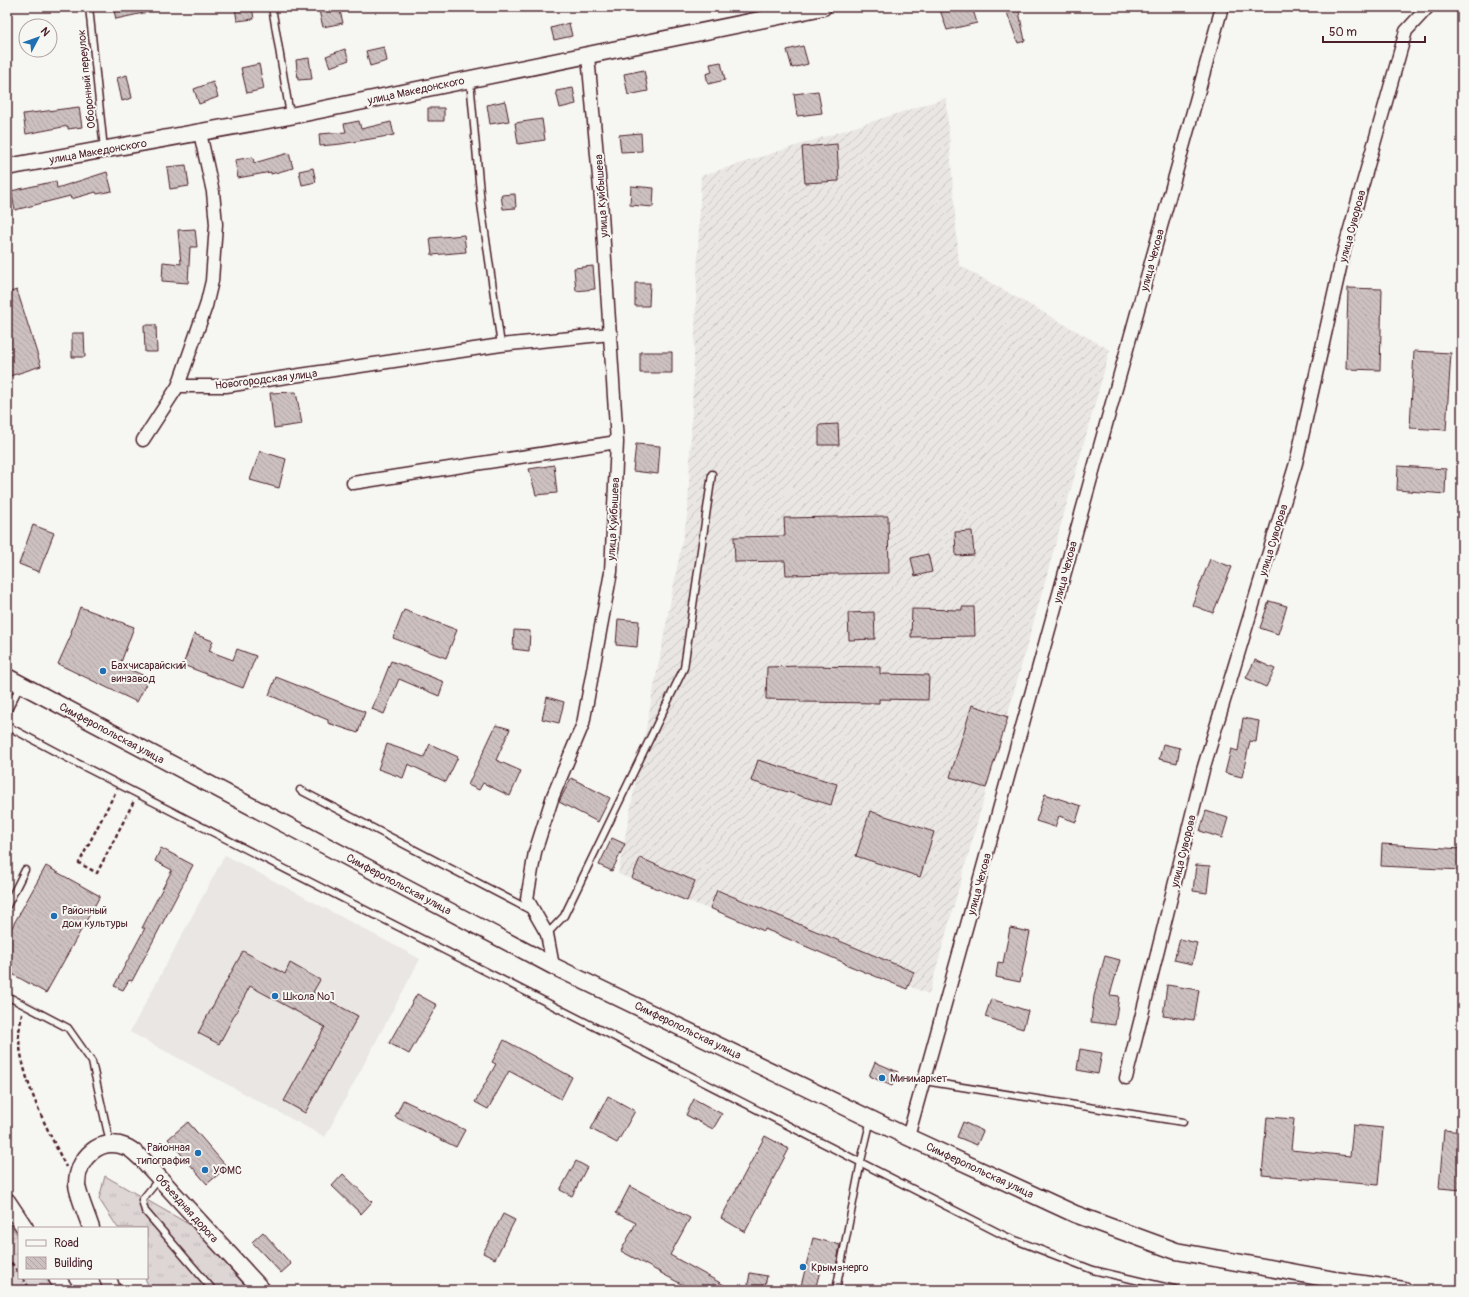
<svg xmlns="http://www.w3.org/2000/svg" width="1469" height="1297" font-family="Pangolin,sans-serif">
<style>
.built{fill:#e9e6e3}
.industrial{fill:url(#industrial-furrows)}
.grass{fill:url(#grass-tufts);stroke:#947a80}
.park{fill:url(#park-crowns);stroke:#947a80}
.building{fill:url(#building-back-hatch);stroke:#4a1f2b}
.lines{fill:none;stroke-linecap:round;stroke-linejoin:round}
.service-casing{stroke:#4a1f2b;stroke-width:9}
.minor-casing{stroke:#4a1f2b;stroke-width:15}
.secondary-casing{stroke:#4a1f2b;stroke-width:19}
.path{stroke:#4a1f2b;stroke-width:2.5;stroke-dasharray:4 3;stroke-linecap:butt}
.service{stroke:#f6f6f2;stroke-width:6}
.minor{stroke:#f6f6f2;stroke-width:12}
.secondary{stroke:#f6f6f2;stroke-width:16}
.poi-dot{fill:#1f6fb2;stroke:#f6f6f2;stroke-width:1.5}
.labels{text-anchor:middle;stroke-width:4;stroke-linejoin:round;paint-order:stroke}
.street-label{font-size:11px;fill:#4a1f2b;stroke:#f6f6f2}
.poi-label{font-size:11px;fill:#4a1f2b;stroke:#f6f6f2;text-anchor:start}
</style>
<defs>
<pattern id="industrial-furrows" width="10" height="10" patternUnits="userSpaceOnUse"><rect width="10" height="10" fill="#e9e6e3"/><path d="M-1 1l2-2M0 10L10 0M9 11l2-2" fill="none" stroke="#c9c5c3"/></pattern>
<pattern id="grass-tufts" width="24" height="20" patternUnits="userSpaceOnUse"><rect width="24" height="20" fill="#ddd6d5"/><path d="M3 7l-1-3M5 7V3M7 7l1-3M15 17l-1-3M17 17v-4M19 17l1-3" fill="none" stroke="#bfb7b7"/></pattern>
<pattern id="park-crowns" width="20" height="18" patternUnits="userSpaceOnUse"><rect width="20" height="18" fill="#ddd6d5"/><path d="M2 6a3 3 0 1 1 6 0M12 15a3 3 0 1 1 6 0" fill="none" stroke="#bfb7b7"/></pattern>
<pattern id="building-back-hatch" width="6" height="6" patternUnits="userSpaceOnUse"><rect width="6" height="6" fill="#ccc1c0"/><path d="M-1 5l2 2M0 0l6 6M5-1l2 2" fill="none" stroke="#b1a5a5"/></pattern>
</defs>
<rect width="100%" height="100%" fill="#f6f6f2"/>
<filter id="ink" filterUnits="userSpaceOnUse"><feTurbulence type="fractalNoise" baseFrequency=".025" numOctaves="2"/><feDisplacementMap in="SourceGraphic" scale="8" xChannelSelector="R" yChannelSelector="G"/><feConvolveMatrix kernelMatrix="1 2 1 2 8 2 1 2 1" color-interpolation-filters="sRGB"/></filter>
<g filter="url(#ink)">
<path class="built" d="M225 855 420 959 325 1137 130 1032Z"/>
<path class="industrial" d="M946 98 959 265 1110 350 929 994 618 874 688 511 701 176Z"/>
<path class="grass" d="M105 1176 192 1226 249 1290H150L145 1278H147V1228H118L99 1199Z"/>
<path class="park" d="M7 1220 19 1238V1278H46L54 1290H7Z"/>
<path class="building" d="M113 7H148V12L116 19Z
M235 7H252L254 19 237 21Z
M318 7H339L343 23 323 27Z
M939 7H972L977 23 947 30Z
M1005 7H1018L1025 41 1018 43Z
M569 23 572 36 554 40 551 28Z
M803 46 808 64 792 68 787 50Z
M384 47 387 61 370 66 366 51Z
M345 49 349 60 330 67 326 56Z
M309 58 312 79 298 80 296 60Z
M721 62 725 80 708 84 706 74 712 72 710 64Z
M259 64 264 89 247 93 241 68Z
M644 70 648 91 628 95 624 74Z
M127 75 132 98 122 101 117 78Z
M213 82 218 97 199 104 194 89Z
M573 88 576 104 560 108 556 91Z
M818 91 822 113 797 116 794 94Z
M505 101 509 121 490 124 487 105Z
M79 107 82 127 68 129V126L26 134 23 114Z
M428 108H444V121H428Z
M542 119 545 140 518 144 515 123Z
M359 121 361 129 391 122 394 135 341 144 320 146 319 134 346 132 344 124Z
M641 133 642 151 621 152 619 135Z
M837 144 839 181 805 183 802 147Z
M289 153 293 168 271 174V172L238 178 235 160 253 157 254 163Z
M186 165 189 186 170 189 167 167Z
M313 168 316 182 302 185 299 171Z
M107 172 112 191 97 194 96 192 71 199 70 196 15 210 11 191 56 181 57 188Z
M631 186 654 188 653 207 630 205Z
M515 194 516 208 503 209 501 195Z
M195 229 197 247H190L188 283 162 281 163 262 181 264 178 230Z
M464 235 466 252 432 255 430 238Z
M593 266 595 289 576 291 574 268Z
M635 283H650L649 306H635Z
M1348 288 1382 289 1380 370 1346 369Z
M17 290 41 366 7 377V293Z
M144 325H156L157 352H145Z
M72 333H84L85 357H72Z
M1414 351 1451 353 1446 430 1410 428Z
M640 352H672V373H640Z
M296 392 302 424 274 428 270 393Z
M838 424 839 445H819V425Z
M636 444 660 446 658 474 633 471Z
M260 451 286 459 279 488 250 480Z
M554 465 557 493 536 495 529 469Z
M1398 466 1446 469 1445 494 1397 490Z
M888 516 889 573 786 575 785 561 735 562 734 537 785 536 784 518Z
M33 525 54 533 39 572 19 564Z
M972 531 974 555 956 556 955 532Z
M928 554 932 572 915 576 911 558Z
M1210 559 1232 567 1213 613 1192 605Z
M1269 601 1287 606 1278 634 1260 628Z
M80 607 134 627 120 665 149 678 137 702 58 664 72 633 71 632Z
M962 607H974L975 636 911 637 912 609 962 610Z
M404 610 457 630 446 658 393 638Z
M874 612 875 639 849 640 848 613Z
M618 619 639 621 637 647 616 645Z
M514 630 530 631 529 651 513 649Z
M194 634 213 641 209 651 233 660 237 649 256 656 243 688 183 665Z
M1255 660 1275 669 1266 687 1246 678Z
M391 661 444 682 439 696 399 679 384 714 372 709Z
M800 666 880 667V674L929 675 928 700 879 699V703L800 702V700L766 699 767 667Z
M276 677 365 712 358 733 328 723V720L269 695Z
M547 697 564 702 559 723 542 719Z
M972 705 1008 717 986 788 950 777Z
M1243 718 1259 721 1256 742 1250 741 1242 777 1225 773 1231 749 1238 751Z
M496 725 510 729 496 760 521 771 510 796 483 783 479 790 468 785Z
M387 744 424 757 430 744 458 757 446 782 408 764 403 778 378 769Z
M1163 744 1180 748 1177 763 1159 759Z
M758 760 837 784 831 805 751 781Z
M571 778 610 798 598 822 559 802Z
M1045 794 1081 806 1076 822 1059 816 1055 827 1036 821Z
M870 811 934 832 920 877 856 856Z
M1206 811 1228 818 1222 838 1200 831Z
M612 838 625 844 612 871 599 865Z
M1382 844 1462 849V870L1381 866Z
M161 848 193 865 132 981 129 980 123 990 114 986 145 928H142L172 870 155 861Z
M640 858 695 881 687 901 632 878Z
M1196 865 1210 866 1207 893 1193 891Z
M46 866 100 896 46 993 7 971V936Z
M717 890 914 972 907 989 845 964V963L765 929 764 931 710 908Z
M1010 928 1030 932 1020 982 996 977 998 962 1003 963Z
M1180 939 1197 943 1192 964 1174 960Z
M243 951 285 974 290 963 320 980 313 992 358 1016 305 1113 284 1101 325 1027 250 986 219 1044 198 1033Z
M1105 956 1120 960 1110 995 1119 996 1115 1025 1091 1022 1094 996Z
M1167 985 1199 990 1194 1020 1163 1016Z
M417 994 437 1005 409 1054 389 1043Z
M991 999 1028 1011 1023 1029 985 1017Z
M504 1040 572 1077 561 1099 509 1071 488 1109 475 1102 496 1064 492 1062Z
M1080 1049 1102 1053 1098 1074 1077 1070Z
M875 1062 898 1072 892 1086 869 1076Z
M608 1096 635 1111 617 1143 591 1129Z
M694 1099 722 1114 713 1129 686 1115Z
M403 1100 465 1130 456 1147 395 1117Z
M1267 1117 1294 1119 1291 1150 1350 1156 1353 1125 1383 1128 1378 1185 1262 1175Z
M188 1122 227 1167 207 1184 168 1139Z
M963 1122 983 1131 977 1145 957 1137Z
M1444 1130 1462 1132V1190L1439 1188Z
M765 1136 789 1149 745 1232 721 1218Z
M576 1161 587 1167 572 1196 560 1190Z
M343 1174 372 1202 361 1214 332 1186Z
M630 1186 690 1218 670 1255 733 1290H692L621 1251 636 1223 616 1213Z
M503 1214 515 1220 495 1259 483 1253Z
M263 1232 291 1264 281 1273 252 1242Z
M813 1238 840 1245 835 1272 821 1267 815 1290H800Z
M750 1273 767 1276 764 1290H747Z"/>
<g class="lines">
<g class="service-casing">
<path id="service" d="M89 7 104 149
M272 7 290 115
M470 80 481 204 501 345
M7 712 21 684
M7 726 73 761 1005 1236 1093 1270 1178 1290
M300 790 532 911
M7 906 25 870
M547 934 564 916 684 668 712 474
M7 996 68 1028 92 1062 110 1143
M924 1081 1183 1122
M159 1179 142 1200 145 1211 213 1290
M836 1290 861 1161 871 1119"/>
</g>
<g class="minor-casing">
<path id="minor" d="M178 386H226L501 345 611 334
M143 440 178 386 206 306 212 281 216 224 213 192 200 133
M353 483 617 442
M553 966 547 934 527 899 535 852 553 796 583 724 611 572 617 442 601 199 588 56
M1126 1078 1203 770 1296 463 1344 250 1406 31 1428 7
M908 1137 1222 7"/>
</g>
<g class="secondary-casing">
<path id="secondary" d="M7 167 290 116 823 7
M7 677 553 966 908 1137 1075 1214 1176 1251 1335 1280 1404 1290
M7 1201 25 1228
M91 1228C88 1218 77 1193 77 1184 77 1158 100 1136 126 1147 132 1149 138 1156 143 1160L262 1290
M57 1278 65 1290
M108 1278 112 1290"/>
</g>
<path class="path" d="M115 793 79 863 97 873 134 801
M22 1013C21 1022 18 1032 19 1040 24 1086 46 1126 66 1167
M7 1257 19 1273
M23 1278 30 1290"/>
<use href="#service" class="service"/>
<use href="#minor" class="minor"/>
<use href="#secondary" class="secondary"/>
</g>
</g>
<g class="poi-dot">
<circle cx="103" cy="671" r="4"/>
<circle cx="54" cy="916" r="4"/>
<circle cx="275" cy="996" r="4"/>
<circle cx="882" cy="1078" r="4"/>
<circle cx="198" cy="1153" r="4"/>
<circle cx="205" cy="1170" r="4"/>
<circle cx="803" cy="1267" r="4"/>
</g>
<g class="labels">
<g class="street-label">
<text transform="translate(86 79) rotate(-96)" y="4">Оборонный переулок</text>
<text transform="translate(416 90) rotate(-12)" y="4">улица Македонского</text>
<text transform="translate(98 151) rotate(-10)" y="4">улица Македонского</text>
<text transform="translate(601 196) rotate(-94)" y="4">улица Куйбышева</text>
<text transform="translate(1352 226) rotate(-75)" y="4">улица Суворова</text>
<text transform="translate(1152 260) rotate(-75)" y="4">улица Чехова</text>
<text transform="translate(266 379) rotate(-7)" y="4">Новогородская улица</text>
<text transform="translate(613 519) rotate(-87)" y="4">улица Куйбышева</text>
<text transform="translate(1273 540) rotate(-73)" y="4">улица Суворова</text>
<text transform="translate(1065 572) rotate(-75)" y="4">улица Чехова</text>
<text transform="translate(112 733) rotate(28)" y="4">Симферопольская улица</text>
<text transform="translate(1183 851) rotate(-76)" y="4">улица Суворова</text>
<text transform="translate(399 884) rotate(28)" y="4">Симферопольская улица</text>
<text transform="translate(979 884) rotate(-75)" y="4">улица Чехова</text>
<text transform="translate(688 1030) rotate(26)" y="4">Симферопольская улица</text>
<text transform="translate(980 1170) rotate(25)" y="4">Симферопольская улица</text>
<text transform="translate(187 1208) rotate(48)" y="4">Объездная дорога</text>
</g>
<g class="poi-label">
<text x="111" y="669">Бахчисарайский<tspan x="111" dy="13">винзавод</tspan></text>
<text x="62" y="914">Районный<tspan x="62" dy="13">дом культуры</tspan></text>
<text x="283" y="1000">Школа №1</text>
<text x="890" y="1082">Минимаркет</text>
<text x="190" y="1151" text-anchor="end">Районная<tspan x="190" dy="13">типография</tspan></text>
<text x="213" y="1174">УФМС</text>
<text x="811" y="1271">Крымэнерго</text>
</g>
</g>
<rect width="1469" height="1297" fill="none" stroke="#f6f6f2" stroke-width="24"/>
<rect x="12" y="12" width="1445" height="1273" fill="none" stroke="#4a1f2b" stroke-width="1.5" filter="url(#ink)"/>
<rect x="18" y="1227" width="130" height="52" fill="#f6f6f2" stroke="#b1a0a2"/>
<rect x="26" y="1240" width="20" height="6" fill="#f6f6f2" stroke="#b1a0a2"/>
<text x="54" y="1247" font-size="12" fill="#4a1f2b">Road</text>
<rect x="26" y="1257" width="20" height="12" fill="url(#building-back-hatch)" stroke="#b1a0a2"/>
<text x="54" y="1267" font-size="12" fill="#4a1f2b">Building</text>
<g transform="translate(38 38) rotate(49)"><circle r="19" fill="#f6f6f2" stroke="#b1a0a2"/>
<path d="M0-3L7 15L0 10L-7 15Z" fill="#1f6fb2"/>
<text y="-6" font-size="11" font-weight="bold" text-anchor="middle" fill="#4a1f2b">N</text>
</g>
<path d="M1323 36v6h102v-6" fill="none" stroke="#4a1f2b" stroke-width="2"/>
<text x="1329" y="36" font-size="12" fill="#4a1f2b" stroke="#f6f6f2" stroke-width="3" paint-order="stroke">50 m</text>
</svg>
